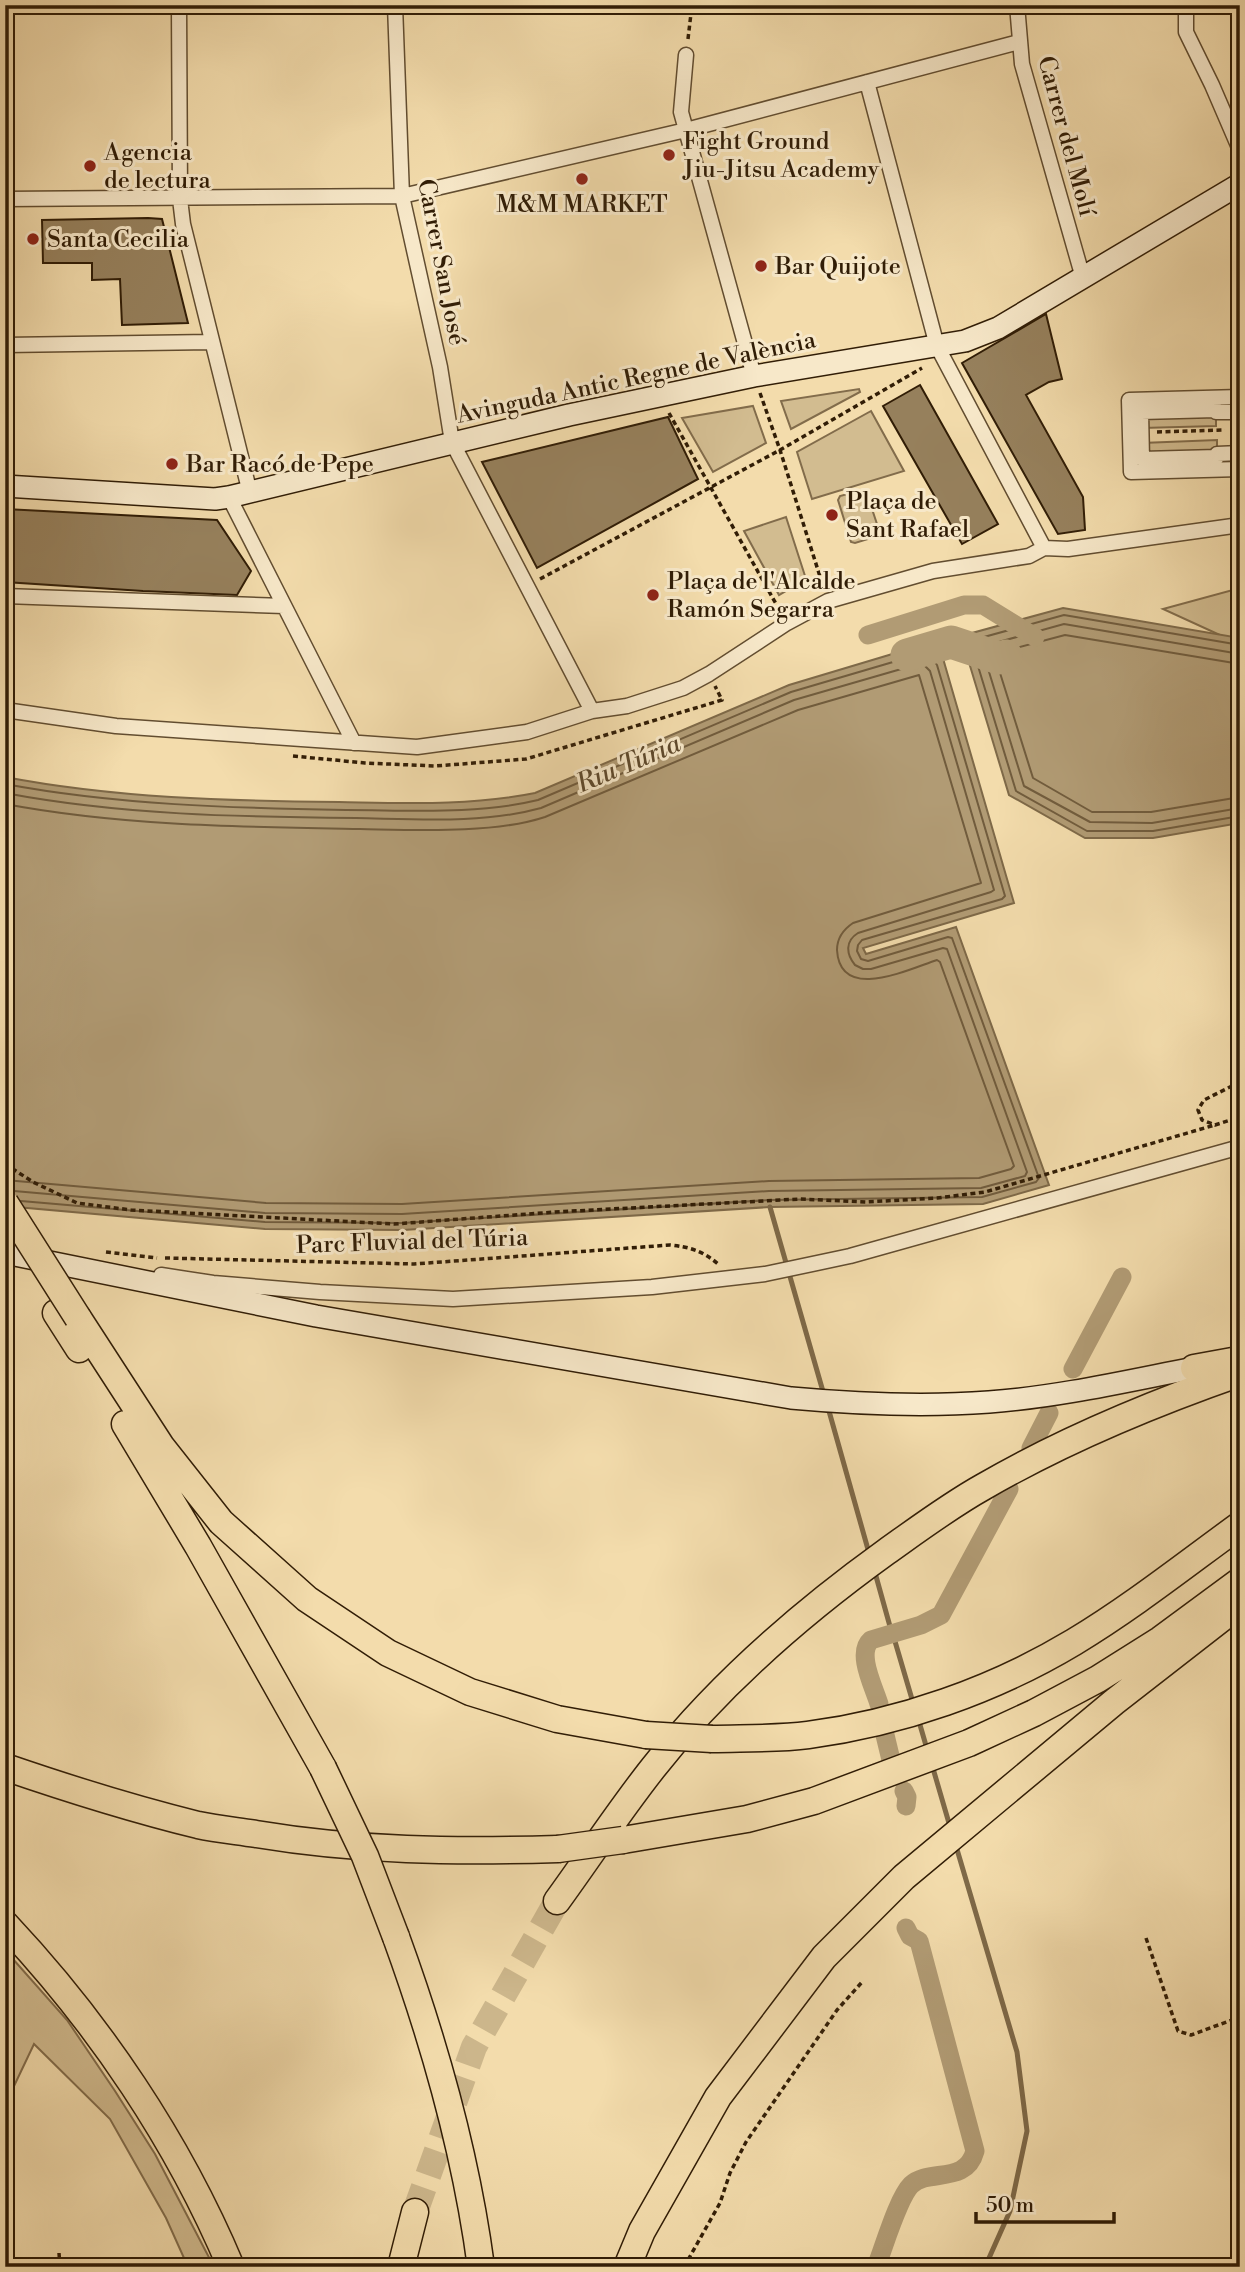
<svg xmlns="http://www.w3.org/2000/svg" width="1245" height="2272" font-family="'Libre Bodoni',serif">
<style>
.green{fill:#d2bc90;stroke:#826c4b;stroke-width:2}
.water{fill:#b19b74;stroke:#7e6948;stroke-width:2}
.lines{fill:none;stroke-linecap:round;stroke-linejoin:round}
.shore{stroke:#715c3d;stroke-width:2}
.stream{stroke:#7e6948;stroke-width:5}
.canal{stroke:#b19b74;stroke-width:19}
.river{stroke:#b19b74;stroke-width:33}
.building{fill:#96805c;stroke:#311d06;stroke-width:2}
.highway-tunnel{stroke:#ccb68b;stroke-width:26;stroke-dasharray:26 13;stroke-linecap:butt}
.street-casing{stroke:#624d30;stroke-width:17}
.secondary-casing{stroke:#311d06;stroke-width:24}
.highway-casing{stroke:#311d06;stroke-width:29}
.path{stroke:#311d06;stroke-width:3.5;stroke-dasharray:5 3.5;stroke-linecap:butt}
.street{stroke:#f7e8c9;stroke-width:14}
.secondary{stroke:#f7e8c9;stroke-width:21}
.highway{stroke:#f3dcac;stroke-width:26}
.highway-bridge-casing{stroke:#311d06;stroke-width:29;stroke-linecap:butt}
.highway-bridge{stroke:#f3dcac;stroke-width:26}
.poi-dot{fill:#8f2418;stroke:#f7e8c9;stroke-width:2.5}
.labels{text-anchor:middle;stroke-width:6;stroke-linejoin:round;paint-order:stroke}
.street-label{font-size:24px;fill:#311d06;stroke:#f7e8c9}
.poi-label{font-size:24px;fill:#311d06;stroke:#f7e8c9;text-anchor:start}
.water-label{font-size:26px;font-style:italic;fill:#5e492c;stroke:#f7e8c9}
</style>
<rect width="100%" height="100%" fill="#f3dcac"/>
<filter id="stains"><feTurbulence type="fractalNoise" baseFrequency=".00286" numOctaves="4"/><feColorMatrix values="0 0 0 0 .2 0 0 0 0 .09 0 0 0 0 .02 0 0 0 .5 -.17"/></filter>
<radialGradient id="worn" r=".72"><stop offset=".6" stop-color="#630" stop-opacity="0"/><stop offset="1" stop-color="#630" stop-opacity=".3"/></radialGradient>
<path class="green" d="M859 389 860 392 791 429 781 401Z
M753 406 766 443 713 472 682 418Z
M1216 410V426L1142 428 1141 412Z
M871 411 904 471 812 499 797 452Z
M1217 440V457L1142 459V443Z
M862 490 866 491 880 533 878 536 855 543 851 542 838 500 840 496Z
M786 517 806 579 779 595 744 531Z
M1240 588V640L1222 636 1163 609Z
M5 1950 67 2020 115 2091 155 2154 214 2267H188L166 2218 110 2119 34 2044 5 2105V2013L10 2005 5 2000Z"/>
<path class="water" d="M1063 608 1240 638V823L1153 838H1085L1009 795 961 636Z
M949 637 953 646 936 653 938 656 942 655 1014 903 863 948 866 954 956 927 1049 1185 983 1204 770 1207 403 1230 265 1229 5 1206V777C115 798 227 801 339 802 404 803 471 806 535 793L789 685Z"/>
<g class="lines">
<path class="shore" d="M1240 645 1064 615 973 640 971 643 1016 791 1087 831H1153L1240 816
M1240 654 1064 624 984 646 982 649 1024 786 1090 822 1152 823 1240 808
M1240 664 1065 635 997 653 995 657 1033 778 1092 812H1151L1240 797
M5 784C117 805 232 808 346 810 409 810 476 815 538 800L791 692 927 652 937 665 1005 896 1002 899 862 940 858 945 857 951 861 959 868 961 948 937 952 938 1039 1178 1036 1182 982 1197 770 1200 402 1223 265 1222 21 1201
M5 793C121 815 239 817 356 818 415 819 484 824 541 808L794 700 922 663 930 671 994 890 991 892 858 933C845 941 846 954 855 965L863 969H871L943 948 947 949 1027 1172 1025 1176 981 1188 769 1191 402 1214 265 1213 14 1191
M5 804C122 826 242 827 360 829 415 830 494 834 545 817L798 710 919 675 981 883 853 923C844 929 837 938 837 950 840 1003 909 969 937 960L940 962 1014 1166 1011 1169 979 1178 769 1181 402 1204 266 1203 5 1180"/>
<path class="stream" d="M770 1207 824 1395
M827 1404 869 1553
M874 1569 891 1630
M894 1638 914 1706
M918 1718 927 1749
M932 1765 951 1830
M956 1846 1017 2052 1027 2131 1010 2211 985 2267"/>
<path class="canal" d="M868 635 964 605H983L1035 637
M1073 1369 1122 1277
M1031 1448 1049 1413
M879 1704C874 1687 856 1653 871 1640L921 1625 941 1615 1009 1489
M885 1735 891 1760
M904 1791 907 1797 906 1806
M876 2267C884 2247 898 2198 911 2185 929 2168 966 2185 975 2151L919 1941 910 1936 906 1928"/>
<path class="river" d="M907 655 951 642 999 658 1006 656"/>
</g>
<path class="building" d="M148 218 162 219 188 323 122 325 120 279 92 280V263H43L42 220Z
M1046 314 1062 379 1049 382 1026 395 1083 497 1085 530 1058 534 962 363Z
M920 385 998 524 962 544 883 406Z
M668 417 698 479 537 568 482 462Z
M5 509 217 520 251 571 237 595 143 591 5 582Z"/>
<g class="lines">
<path class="highway-tunnel" d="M415 2212 474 2047 557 1901"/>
<g class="street-casing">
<path id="street" d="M179 5 180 199 183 224 250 493
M395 5 402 196 440 367 452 442 592 711
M1017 5 1022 64 1083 278
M1186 5V32L1212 85 1240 150
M686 55 681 112 754 376
M867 82 937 346 1044 548
M5 199 402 196 686 130 1019 42
M5 345 211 342
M1240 397 1129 400 1131 472 1240 469
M1240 412H1216V410L1141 412 1142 459 1217 457V454L1240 453
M229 497 354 743
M5 596 284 606
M5 710 116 726 417 747 527 732 592 711 627 706 683 688 709 674 787 623 828 601 933 571 1029 556 1044 548 1068 549 1240 525
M161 1275 213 1283 320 1292 453 1299 652 1287 765 1274 850 1256 1240 1147"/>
</g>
<g class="secondary-casing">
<path id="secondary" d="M5 486 215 499 229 497 569 415 754 376 965 341 998 328 1240 184
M5 1253 316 1316 791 1398C857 1404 922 1407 989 1402 1058 1397 1127 1381 1194 1368"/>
</g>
<g class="highway-casing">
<path id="highway" d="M56 1313 79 1349
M78 1318 161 1446 221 1522 307 1599 388 1653 470 1692 557 1719 646 1735
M1194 1368 1238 1360
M125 1424 198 1546 323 1768
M712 1739C744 1738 777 1739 808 1735 900 1723 994 1690 1074 1642 1132 1607 1185 1565 1240 1525
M5 1767C69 1789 133 1809 198 1825 217 1829 237 1831 256 1834 358 1851 455 1852 558 1849
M623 1840 747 1819 814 1801 969 1743 1034 1713 1098 1679 1160 1640 1240 1581
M557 1901C589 1857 619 1811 653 1768 719 1684 800 1614 886 1552 917 1530 949 1506 983 1487 1064 1440 1151 1404 1240 1373
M5 1924C99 2024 178 2141 231 2267
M396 1937C435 2044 466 2153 481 2267
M401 2267 415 2212
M627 2267 642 2231 718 2097 824 1957 904 1877 1114 1702 1240 1604"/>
</g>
<path class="path" d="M688 39 692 5
M760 393 780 450 823 586
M669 413 780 611
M1157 432 1225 430
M540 579 780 450 922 368
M293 756 365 763 435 766 526 759 722 700 715 686
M1240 1082 1204 1100 1198 1110 1202 1120 1215 1125 1240 1117
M5 1164 33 1182 77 1203 131 1210 394 1224 555 1212 800 1199 866 1202 937 1198 985 1192 1215 1125
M106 1252 157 1258
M165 1258 414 1264 670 1245C690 1247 703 1251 718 1264
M1146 1938 1178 2031 1191 2035 1240 2017
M59 2253 60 2267
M684 2267 720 2203 730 2173 746 2142 837 2010 863 1981"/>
<use href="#street" class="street"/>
<use href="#secondary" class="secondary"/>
<use href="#highway" class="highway"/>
<g class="highway-bridge-casing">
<path id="highway-bridge" d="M5 1203 78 1318
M646 1735 712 1739
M323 1768 365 1856 396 1937
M558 1849 623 1840"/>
</g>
<use href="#highway-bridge" class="highway-bridge"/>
</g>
<g class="poi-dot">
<circle cx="669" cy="155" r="7"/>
<circle cx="90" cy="166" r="7"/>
<circle cx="582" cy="179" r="7"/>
<circle cx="33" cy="239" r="7"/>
<circle cx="761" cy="266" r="7"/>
<circle cx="172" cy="464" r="7"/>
<circle cx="832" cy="515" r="7"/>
<circle cx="653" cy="595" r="7"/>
</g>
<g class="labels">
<g class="street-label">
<text transform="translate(1067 136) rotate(75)" y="8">Carrer del Molí</text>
<text transform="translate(442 262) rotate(79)" y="8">Carrer San José</text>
<text transform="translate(636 377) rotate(-12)" y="8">Avinguda Antic Regne de València</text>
<text transform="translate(412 1241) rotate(-2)" y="8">Parc Fluvial del Túria</text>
</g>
<g class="poi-label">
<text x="683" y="149">Fight Ground<tspan x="683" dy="28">Jiu-Jitsu Academy</tspan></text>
<text x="104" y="160">Agencia<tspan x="104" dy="28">de lectura</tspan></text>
<text x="582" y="212" text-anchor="middle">M&amp;M MARKET</text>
<text x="47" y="247">Santa Cecilia</text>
<text x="775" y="274">Bar Quijote</text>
<text x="186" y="472">Bar Racó de Pepe</text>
<text x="846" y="509">Plaça de<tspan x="846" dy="28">Sant Rafael</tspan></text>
<text x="667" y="589">Plaça de l'Alcalde<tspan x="667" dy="28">Ramón Segarra</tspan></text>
</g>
<g class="water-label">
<text transform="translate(628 763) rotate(-23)" y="9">Riu Túria</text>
</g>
</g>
<rect width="1245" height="2272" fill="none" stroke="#f3dcac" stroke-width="28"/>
<rect x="7" y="7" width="1231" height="2258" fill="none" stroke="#311d06" stroke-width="3.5"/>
<rect x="14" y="14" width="1217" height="2244" fill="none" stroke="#311d06" stroke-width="2"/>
<path d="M976 2212v10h138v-10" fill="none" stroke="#311d06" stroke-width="3.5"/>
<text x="986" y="2212" font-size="21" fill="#311d06" stroke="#f7e8c9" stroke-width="5" paint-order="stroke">50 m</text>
<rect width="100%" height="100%" filter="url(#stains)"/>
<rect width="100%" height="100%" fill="url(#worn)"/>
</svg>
